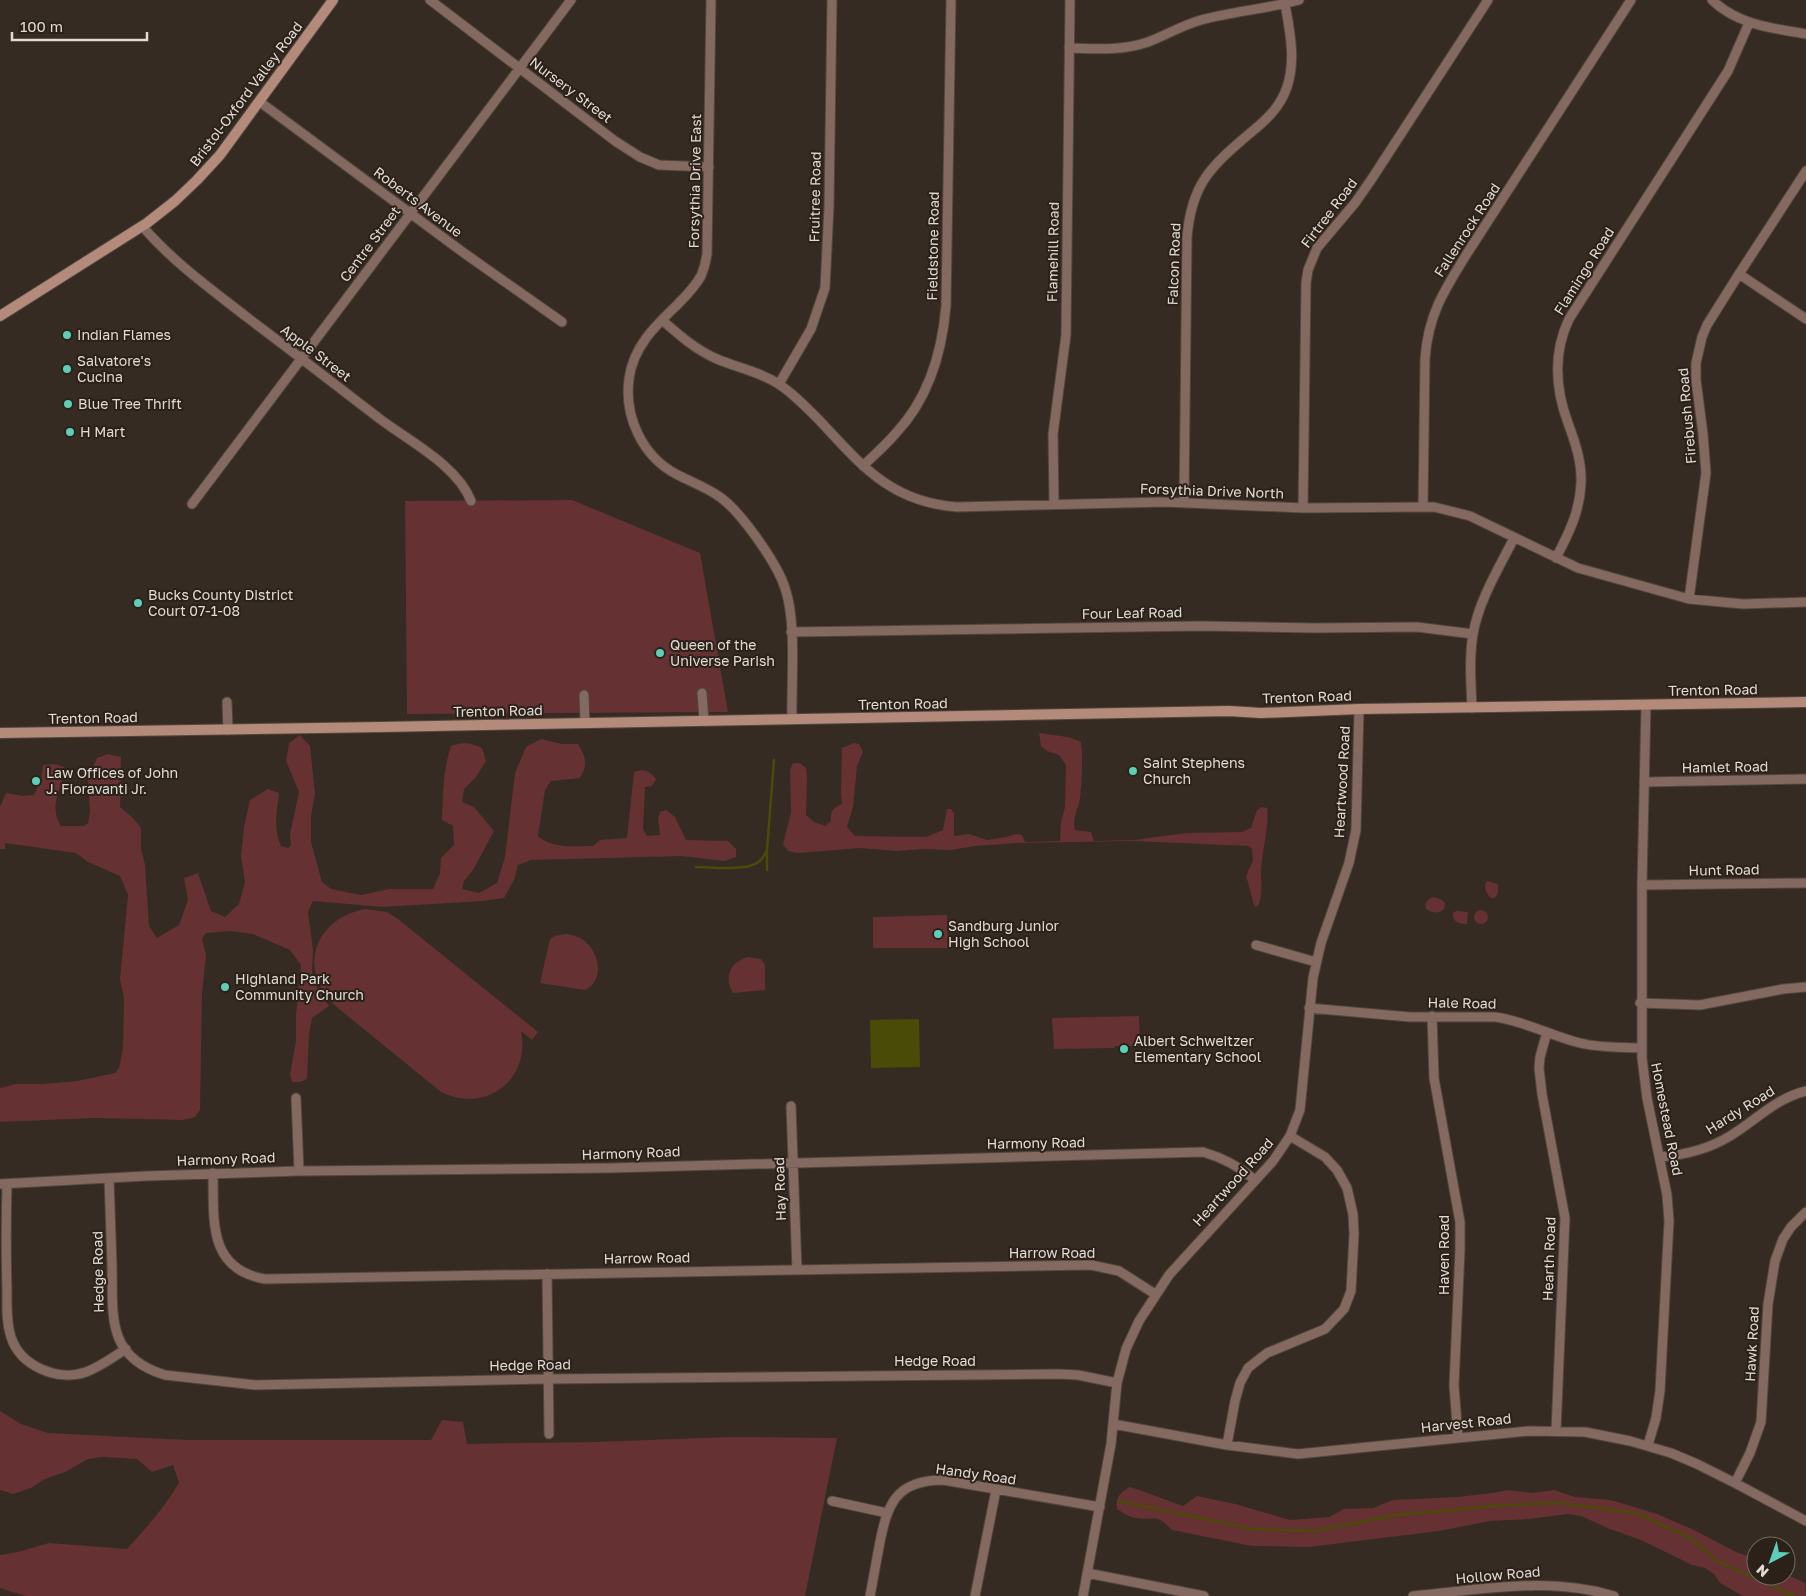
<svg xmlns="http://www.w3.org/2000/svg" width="1806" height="1596" font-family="'Golos Text',sans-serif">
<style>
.green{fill:#653133}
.water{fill:#4b4b08}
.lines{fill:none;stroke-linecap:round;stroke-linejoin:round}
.stream{stroke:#4b4b08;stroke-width:2.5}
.street-casing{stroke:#51473f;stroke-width:11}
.secondary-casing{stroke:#51473f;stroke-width:12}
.street{stroke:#83695f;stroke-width:9}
.secondary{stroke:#b48a7b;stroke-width:10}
.poi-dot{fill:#5eceb8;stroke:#2b2118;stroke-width:2}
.labels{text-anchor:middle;stroke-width:4;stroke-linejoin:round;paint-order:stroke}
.street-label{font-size:14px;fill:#e1dbd5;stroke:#2b2118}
.poi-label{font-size:14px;fill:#e1dbd5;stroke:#2b2118;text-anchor:start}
</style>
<rect width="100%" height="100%" fill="#352b22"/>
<path class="green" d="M572 500 700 553 728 712 407 714 405 501Z
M1039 733 1068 737 1081 742C1083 760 1082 781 1080 799 1078 810 1072 818 1075 830L1091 832 1094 841 1134 840 1186 833 1242 832 1251 828 1257 810 1262 807 1267 808C1269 829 1262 850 1261 871 1261 882 1263 896 1258 906L1255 907C1252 901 1249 884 1246 876L1253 861 1252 849 1249 846 1134 841 1016 843 975 846 951 850 924 849 897 851 861 848 797 853 788 851 783 844 791 813 790 770 793 763H800L806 768 807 778 806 815 814 822 825 826 831 821C830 811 833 808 842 804L841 792 842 748 854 743 859 744 863 752 857 766 853 807 847 827 855 836 926 837 943 830 947 809H951L954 813V836L969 834 987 840 1006 837 1016 834 1022 835 1025 842 1060 841 1061 822 1065 807 1066 765 1059 755 1047 751 1041 746Z
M300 735 310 746 315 794 311 816V842L322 882 331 889 361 895 389 889H433L440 873 441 858 454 845 453 826 442 820C443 795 443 770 451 746 463 742 470 742 482 748L486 761 476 777 464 789 462 802 474 807 494 831 473 870 464 881 462 889 479 893 497 883 505 857 515 773 526 747 541 739 562 744H578C586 757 588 765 580 778L551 781 545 790 538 836C552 849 576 846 593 846L600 840 627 838 634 772C644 768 649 771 656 779L652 786 645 787 643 829 647 836 660 835 658 818 660 812 666 810 675 817 686 840 728 841 736 849V857L724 861 682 856 531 860 518 865 514 880 504 898 482 901 383 907 313 901 308 912 313 950 312 972 318 990 329 1006 312 1018 309 1034 307 1079 300 1082H292L290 1075 296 1041V1016L301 965 290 950 253 934 230 931 206 933 202 939 206 955 202 994 200 1110 195 1117 183 1120 93 1118 0 1122V1088L16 1084H43L77 1081 115 1073 119 1068 123 1048 124 998 120 979 128 895 120 876 88 862 76 853 5 843V849H0V807L6 793 23 796 34 795 41 780 43 765 55 764 64 767C64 788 47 803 61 826H84L88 823 90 812 88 779 97 758 108 754 121 757 120 807 133 818 141 828V849L145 865 149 926 157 938 179 925 188 900 184 878 198 873 211 911 225 917 239 904 245 882 241 856 244 827 250 800 268 789 279 793C277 811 273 829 281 846L288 848 291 845 290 834 299 792 286 761 289 743Z
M1487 881 1498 884V892L1495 898H1491C1486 894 1483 886 1487 881Z
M1434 897 1442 900 1445 903 1444 909C1439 914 1432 913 1426 909 1424 903 1428 898 1434 897Z
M365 909 387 912 398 919 538 1032 532 1040 521 1031C531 1080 486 1114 441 1092L333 1004C297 967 316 918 365 909Z
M1474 917a7 7 0 1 1 14 0a7 7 0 1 1-14 0Z
M1456 911 1468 912 1467 924C1459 924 1452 922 1453 913Z
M947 915 948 948H873V917Z
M566 934C572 935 577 936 582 939 599 950 606 980 585 990L540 983 550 939 555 936Z
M748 957 761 959 765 965V990L733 993C723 977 731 961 748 957Z
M1139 1016 1140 1046H1115L1114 1048 1054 1049 1052 1018Z
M0 1411 21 1424 48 1433 186 1440H431L442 1420 463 1422 467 1444 595 1442 729 1437 837 1438 805 1596H26L0 1588V1555L18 1552 49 1543 127 1549C146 1528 165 1507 179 1483L173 1465 152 1472 137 1459 102 1457 88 1459 65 1472 45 1479 31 1488 13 1494 0 1490Z
M1130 1487C1149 1493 1165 1500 1183 1506L1197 1496 1235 1504 1290 1520 1329 1517 1344 1509 1373 1508 1393 1500 1457 1497 1493 1493 1508 1490 1532 1493 1554 1490 1575 1497 1611 1500 1657 1514 1694 1530 1736 1552 1756 1559V1576H1786V1574L1805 1583 1806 1596H1743L1720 1583 1714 1574 1705 1568 1692 1565 1641 1540 1610 1529 1581 1516 1568 1514 1529 1519 1490 1521 1439 1531 1309 1547 1252 1546 1172 1530C1156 1513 1155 1521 1136 1518 1129 1517 1123 1513 1117 1509 1115 1498 1120 1492 1130 1487Z"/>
<path class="water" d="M919 1019 920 1067 871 1068 870 1020Z"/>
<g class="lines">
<path class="stream" d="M696 867C711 867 744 871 757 863 762 860 765 855 767 850L774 760
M767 870V851
M1119 1501 1253 1529 1315 1531 1397 1515 1505 1505 1560 1503 1636 1513 1692 1539 1717 1561 1794 1596"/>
<g class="street-casing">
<path id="street" d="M430 0 615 141 640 157 659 165 709 167
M711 0 707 254C706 261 704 269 701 276 695 287 686 296 677 305 655 326 633 347 629 379 624 416 642 456 676 474 691 482 706 487 720 497 741 512 777 563 785 588 797 623 791 681 792 719
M1712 0C1738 25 1772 28 1806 34
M1069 48C1096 49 1122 51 1148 42 1166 35 1183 25 1201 20 1234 11 1267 9 1299 0
M260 102 464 253 562 322
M142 226C173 262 211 289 248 318 292 351 336 385 380 419 409 441 458 466 471 501
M1739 274 1806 319
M662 320C679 335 696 350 717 359 738 368 761 372 780 385 795 395 807 408 820 421 862 466 891 502 957 507L1164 502 1303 508 1434 507 1470 516 1578 568 1689 599 1743 604 1806 602
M779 384 811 329 825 288 829 207 832 0
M863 466C874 455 886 445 896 433 929 398 942 353 946 306L951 0
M1184 502 1187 238C1191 185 1210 167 1249 134 1265 121 1280 108 1287 87 1296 60 1290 32 1285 4
M192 504 571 0
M1054 504 1053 434 1066 335 1070 0
M1423 506 1425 359C1428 314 1445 289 1468 252L1631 0
M1303 508 1306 283 1308 270 1317 248 1355 203 1371 180 1488 0
M1556 558C1569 533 1580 511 1581 483 1582 462 1575 442 1568 423 1555 388 1553 353 1569 319L1728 71 1749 23
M1689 599 1706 473 1703 434 1696 380V363L1702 337 1707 325 1739 274 1806 171
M791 632 1201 626 1316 628 1417 627 1473 634
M702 693 704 721
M584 695 585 723
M227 702 228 730
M1646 705 1642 885V1058L1647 1098 1667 1195 1669 1221 1660 1391 1656 1418 1648 1445
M1472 708C1471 684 1469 658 1473 634 1479 600 1499 568 1514 538
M1644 782 1806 779
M1642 885 1806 883
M1256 945 1316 962
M1640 1003 1700 1005 1783 989 1806 987
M1309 1008 1410 1017H1495C1525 1021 1551 1036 1580 1043 1600 1048 1620 1047 1641 1048
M1432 1016 1434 1078 1460 1222V1250L1454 1386 1458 1436
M1547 1032 1540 1057 1539 1068 1542 1094 1565 1218 1556 1431
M296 1098 299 1171
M791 1106 797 1270
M1660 1157C1684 1155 1709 1149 1730 1136 1755 1121 1776 1098 1806 1091
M213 1173C214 1219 207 1269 265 1279L1091 1265 1119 1271 1155 1294
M109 1178C110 1207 111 1237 112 1266 113 1316 106 1357 165 1375L255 1385 548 1379 1058 1374 1078 1375 1117 1383
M0 1184 146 1176 299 1171 611 1168 1203 1152C1224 1158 1239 1166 1255 1180
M7 1184C6 1220 6 1255 7 1291 7 1306 6 1322 11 1337 20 1366 58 1382 86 1372 100 1367 113 1357 126 1349
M547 1274 549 1434
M1113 1424 1227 1445 1298 1454 1529 1431 1585 1432 1630 1441 1671 1453 1697 1464 1735 1483 1806 1521
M1227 1445 1235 1401 1240 1383 1248 1368 1267 1353 1325 1329 1344 1309 1351 1291 1354 1234 1353 1214 1347 1188 1337 1170 1325 1157 1290 1136
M1735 1483 1750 1453 1761 1422 1768 1304 1775 1261 1783 1239 1791 1227 1806 1212
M832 1501 887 1513
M1087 1573 1204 1596
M870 1596C873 1580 876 1563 879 1547 887 1505 895 1480 943 1480L1100 1507
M975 1596 996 1490
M1083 1596 1111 1444 1117 1383 1126 1349 1139 1321 1169 1275 1273 1161 1290 1136 1300 1110 1313 978 1321 943 1349 863 1356 830 1359 709
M1413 1596C1480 1590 1547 1576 1614 1596"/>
</g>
<g class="secondary-casing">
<path id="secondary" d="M0 316 147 223 175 201 197 180 220 155 333 0
M0 733 382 727 1229 711 1261 713 1359 709 1806 702"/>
</g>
<use href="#street" class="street"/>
<use href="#secondary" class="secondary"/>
</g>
<g class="poi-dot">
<circle cx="67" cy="335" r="5"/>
<circle cx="67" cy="369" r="5"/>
<circle cx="68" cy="404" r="5"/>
<circle cx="70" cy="432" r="5"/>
<circle cx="138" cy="603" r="5"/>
<circle cx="660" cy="653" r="5"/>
<circle cx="1133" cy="771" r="5"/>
<circle cx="36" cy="781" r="5"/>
<circle cx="938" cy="934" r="5"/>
<circle cx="225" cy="987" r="5"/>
<circle cx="1124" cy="1049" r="5"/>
</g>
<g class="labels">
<g class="street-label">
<text transform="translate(571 90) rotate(37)" y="5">Nursery Street</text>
<text transform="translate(246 94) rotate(-53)" y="5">Bristol-Oxford Valley Road</text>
<text transform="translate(695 181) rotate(-89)" y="5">Forsythia Drive East</text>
<text transform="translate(815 197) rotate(-89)" y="5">Fruitree Road</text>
<text transform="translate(418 202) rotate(37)" y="5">Roberts Avenue</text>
<text transform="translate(1329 213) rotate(-53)" y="5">Firtree Road</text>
<text transform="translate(1467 230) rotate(-57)" y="5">Fallenrock Road</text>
<text transform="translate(370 244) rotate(-53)" y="5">Centre Street</text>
<text transform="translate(933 246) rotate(-89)" y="5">Fieldstone Road</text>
<text transform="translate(1053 252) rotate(-89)" y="5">Flamehill Road</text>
<text transform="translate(1174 264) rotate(-88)" y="5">Falcon Road</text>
<text transform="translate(1584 271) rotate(-58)" y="5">Flamingo Road</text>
<text transform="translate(316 353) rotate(37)" y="5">Apple Street</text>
<text transform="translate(1687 416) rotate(-95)" y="5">Firebush Road</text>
<text transform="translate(1212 491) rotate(2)" y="5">Forsythia Drive North</text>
<text transform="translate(1132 613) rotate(-1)" y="5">Four Leaf Road</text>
<text transform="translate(1713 690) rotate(-1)" y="5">Trenton Road</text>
<text transform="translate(1307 697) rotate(-2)" y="5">Trenton Road</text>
<text transform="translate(903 704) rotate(-1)" y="5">Trenton Road</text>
<text transform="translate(498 711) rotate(-1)" y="5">Trenton Road</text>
<text transform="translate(93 718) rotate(-1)" y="5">Trenton Road</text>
<text transform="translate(1725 767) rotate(-1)" y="5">Hamlet Road</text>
<text transform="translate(1342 782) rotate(-87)" y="5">Heartwood Road</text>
<text transform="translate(1724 870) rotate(-1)" y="5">Hunt Road</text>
<text transform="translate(1462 1003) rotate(1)" y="5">Hale Road</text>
<text transform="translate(1740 1110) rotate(-32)" y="5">Hardy Road</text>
<text transform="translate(1667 1119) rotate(79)" y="5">Homestead Road</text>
<text transform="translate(1036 1143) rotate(-1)" y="5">Harmony Road</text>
<text transform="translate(631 1153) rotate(-2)" y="5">Harmony Road</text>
<text transform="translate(226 1159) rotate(-2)" y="5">Harmony Road</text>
<text transform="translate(1233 1182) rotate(-48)" y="5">Heartwood Road</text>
<text transform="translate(780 1189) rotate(-92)" y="5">Hay Road</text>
<text x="1052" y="1258">Harrow Road</text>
<text transform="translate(1444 1255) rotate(-90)" y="5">Haven Road</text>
<text transform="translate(647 1258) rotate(-1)" y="5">Harrow Road</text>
<text transform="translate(1549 1259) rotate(-88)" y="5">Hearth Road</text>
<text transform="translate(98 1272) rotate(-91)" y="5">Hedge Road</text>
<text transform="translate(1752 1344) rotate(-87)" y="5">Hawk Road</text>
<text x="935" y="1366">Hedge Road</text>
<text transform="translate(530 1365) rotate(-1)" y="5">Hedge Road</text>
<text transform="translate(1466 1423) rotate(-6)" y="5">Harvest Road</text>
<text transform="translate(976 1474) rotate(8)" y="5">Handy Road</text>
<text transform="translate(1498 1575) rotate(-5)" y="5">Hollow Road</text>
</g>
<g class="poi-label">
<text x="77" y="340">Indian Flames</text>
<text x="77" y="366">Salvatore's<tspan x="77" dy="16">Cucina</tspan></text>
<text x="78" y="409">Blue Tree Thrift</text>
<text x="80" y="437">H Mart</text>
<text x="148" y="600">Bucks County District<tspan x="148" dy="16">Court 07-1-08</tspan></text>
<text x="670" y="650">Queen of the<tspan x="670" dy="16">Universe Parish</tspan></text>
<text x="1143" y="768">Saint Stephens<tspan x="1143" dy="16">Church</tspan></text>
<text x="46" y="778">Law Offices of John<tspan x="46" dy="16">J. Fioravanti Jr.</tspan></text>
<text x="948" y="931">Sandburg Junior<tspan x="948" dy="16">High School</tspan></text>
<text x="235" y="984">Highland Park<tspan x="235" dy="16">Community Church</tspan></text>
<text x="1134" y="1046">Albert Schweitzer<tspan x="1134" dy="16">Elementary School</tspan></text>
</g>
</g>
<g transform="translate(1771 1561) rotate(221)"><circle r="24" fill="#2b2118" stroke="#746b64"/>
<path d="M0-4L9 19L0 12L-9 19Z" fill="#5eceb8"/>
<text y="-8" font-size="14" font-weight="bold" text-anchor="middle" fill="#e1dbd5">N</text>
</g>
<path d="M12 32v8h135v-8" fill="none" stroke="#e1dbd5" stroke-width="2.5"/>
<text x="20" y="32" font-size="15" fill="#e1dbd5" stroke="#2b2118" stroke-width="4" paint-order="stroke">100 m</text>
</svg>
